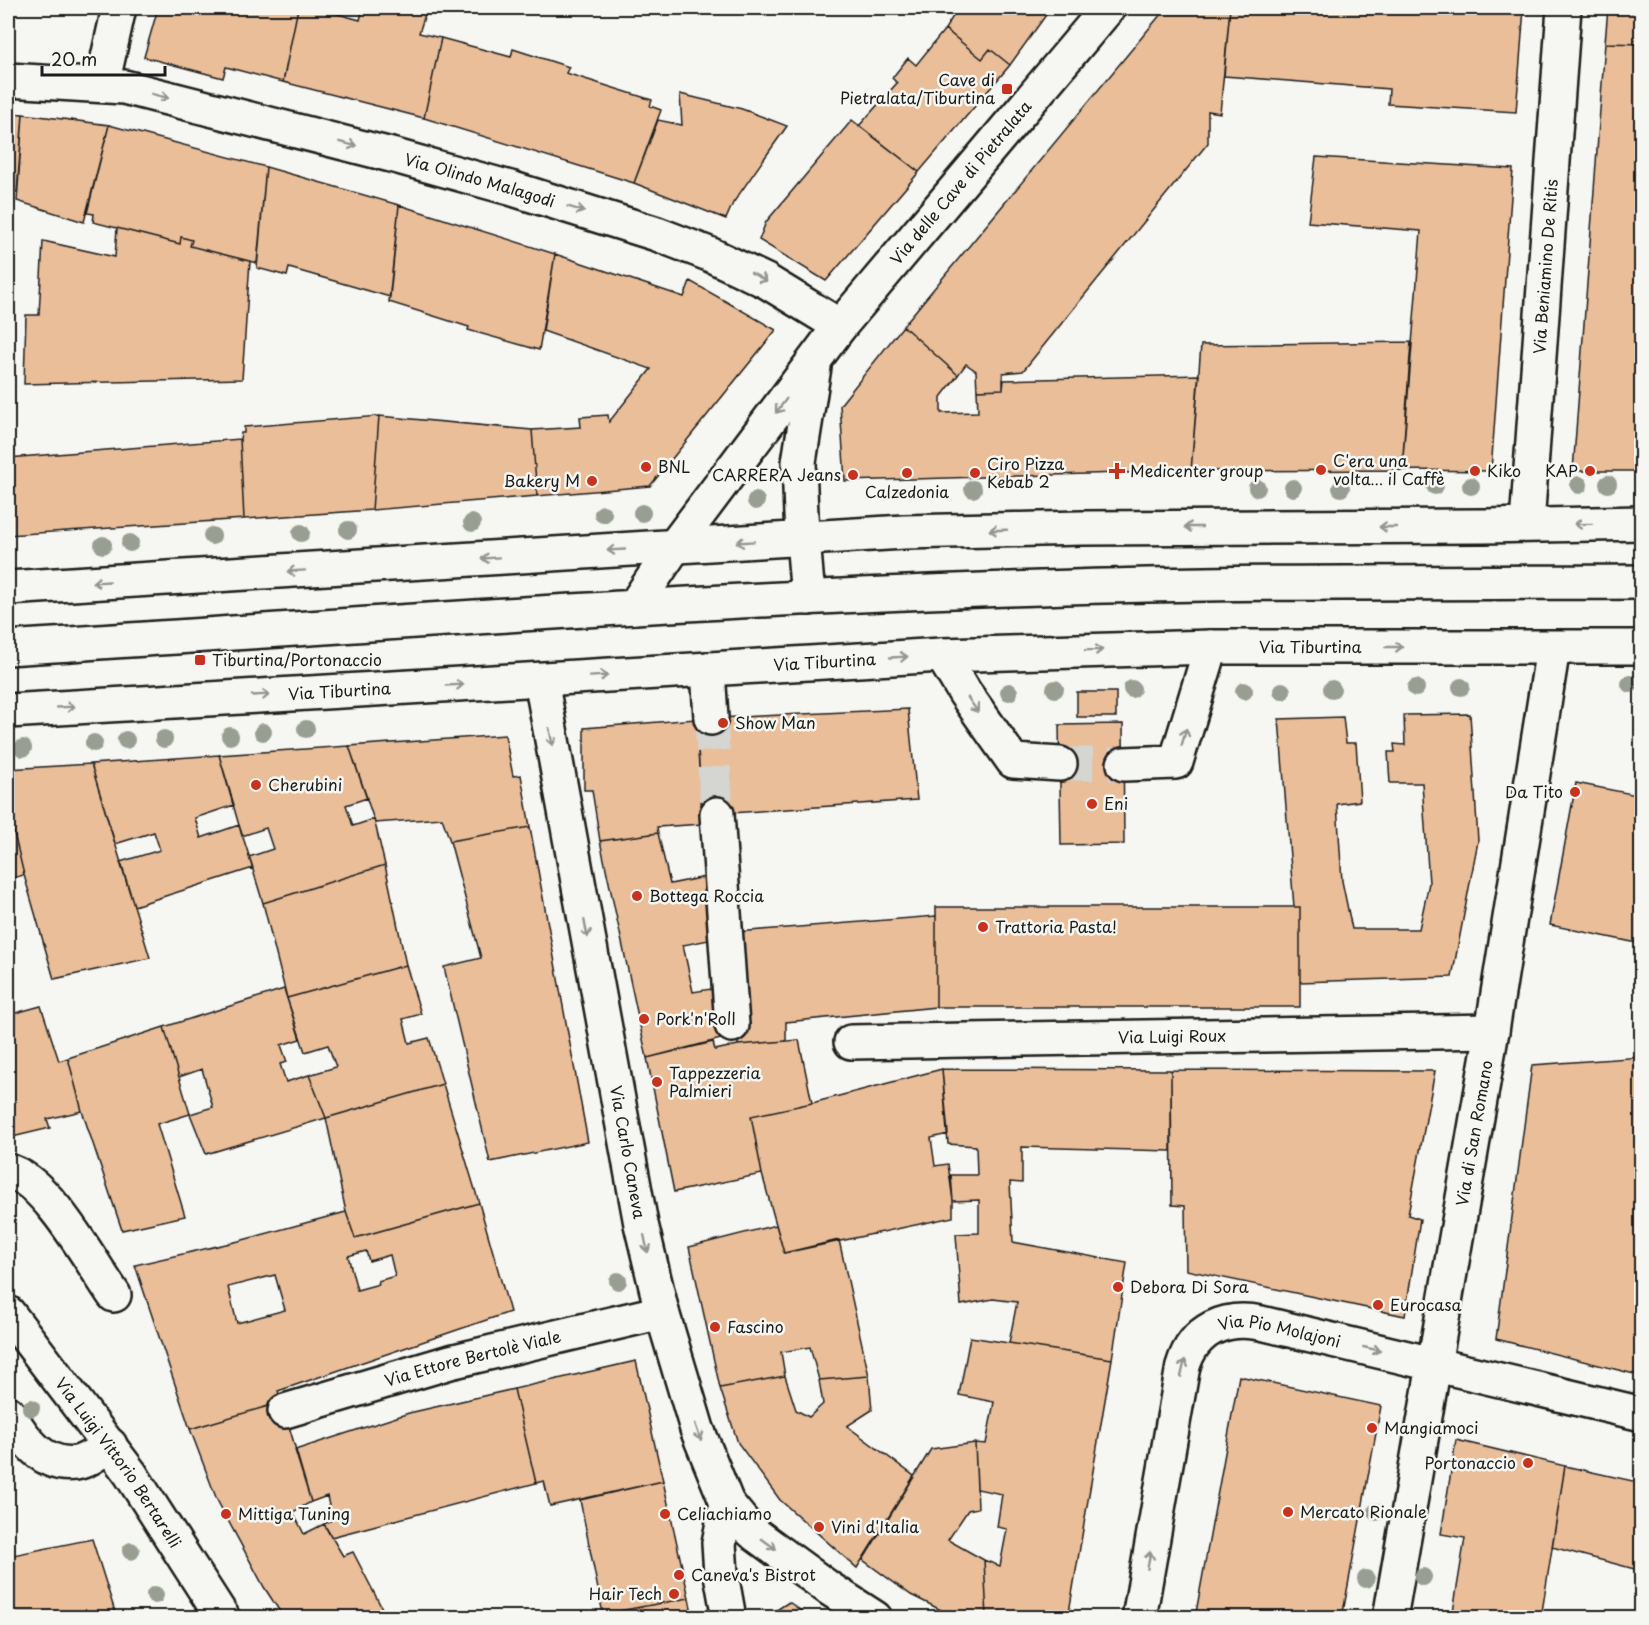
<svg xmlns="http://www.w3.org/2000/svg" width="1649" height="1625" font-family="'Playpen Sans',sans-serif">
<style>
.building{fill:#e9be99;stroke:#1c1c1c;stroke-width:1.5;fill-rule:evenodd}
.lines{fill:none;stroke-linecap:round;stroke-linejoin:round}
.minor-tunnel{stroke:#d5d5d2;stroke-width:33;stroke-dasharray:33 16;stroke-linecap:butt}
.minor-casing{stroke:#1c1c1c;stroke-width:38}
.major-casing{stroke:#1c1c1c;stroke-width:38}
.minor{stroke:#f6f6f2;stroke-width:33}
.major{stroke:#f6f6f2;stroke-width:33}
.tree{fill:#989f92}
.oneway{stroke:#949492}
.poi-dot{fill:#c8321e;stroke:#f6f6f2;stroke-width:2}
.labels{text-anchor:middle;stroke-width:5;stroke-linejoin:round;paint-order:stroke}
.poi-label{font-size:16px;fill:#1c1c1c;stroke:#f6f6f2;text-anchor:start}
.street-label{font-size:16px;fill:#1c1c1c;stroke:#f6f6f2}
</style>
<rect width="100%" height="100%" fill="#f6f6f2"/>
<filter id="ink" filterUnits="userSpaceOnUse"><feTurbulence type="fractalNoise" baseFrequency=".0167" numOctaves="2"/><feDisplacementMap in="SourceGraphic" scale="12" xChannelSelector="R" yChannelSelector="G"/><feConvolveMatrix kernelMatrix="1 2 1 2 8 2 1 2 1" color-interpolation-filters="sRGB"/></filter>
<g filter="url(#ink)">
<path class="building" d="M158 8H298L283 82 226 67 223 78 144 57Z
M298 8H316L360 20 363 8H427L419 33 441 38 424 118 283 82Z
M948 8H1051L1010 65 990 49 982 59 945 29 957 10Z
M1166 8H1230L1220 113 1208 111V143L1023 371 1003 373V389L977 390 976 371 966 364 958 375 903 326Z
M1230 8H1524L1516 112 1388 104 1389 89 1224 76Z
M1608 8H1642V44L1605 43Z
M945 29 982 59 990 49 1010 65 919 172 859 126 897 83 892 78 908 58 916 65Z
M441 38 511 57 513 49 569 67 566 73 652 100 650 106 661 110 634 183 424 118Z
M1605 43 1642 44V471H1573Z
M680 94 742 109 787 126 733 203 726 219 634 183 658 120 682 125Z
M8 113 23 114 17 192 8 191Z
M23 114 109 125 84 222 17 201Z
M852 120 919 172 826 281 759 240 766 222Z
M109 125 266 167 257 263 190 246 192 240 181 237 180 244 93 222 94 214 87 213Z
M1316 157 1513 169 1491 471 1402 470 1421 231 1308 222Z
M266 167 399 205 390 297 289 268 287 276 257 268Z
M399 205 555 254 539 350 468 330 469 327 389 302Z
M117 228 180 244 181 237 192 240 190 246 250 261 242 379 24 384 26 315H39L43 241 115 257Z
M555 254 684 297 690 281 776 330 650 486 537 496 532 430 581 427 580 417 608 415 609 422 651 369 543 331Z
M903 326 958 375 941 397V413L978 412 977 390 1003 389 1004 380 1199 375 1191 471 845 481 840 405Z
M1411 342 1402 470 1191 471 1201 345Z
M379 416 372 510 244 519 240 439 241 433H244V427Z
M379 416 532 430 537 496 372 510Z
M240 439 244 519 8 535V458Z
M1077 692H1116V717H1077Z
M908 709 917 800 702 815 696 719Z
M1470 714 1478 841 1452 977 1300 982V907H1294L1279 719 1343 717 1346 743H1356L1360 801 1337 804 1342 881 1352 929H1419L1429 883 1422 783H1390L1388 752H1395L1394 744 1405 745 1404 715Z
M696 719 703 824 657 827 658 833 600 841 592 790H584V728Z
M1123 724 1124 844 1061 845 1059 725Z
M505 735 513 776 521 775 530 827 450 841 442 818 375 823 349 746Z
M349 746 367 798 346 805 353 826 374 819 385 865 263 903 249 857 273 849 266 828 242 836 219 755Z
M219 755 234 805 195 818 201 838 239 825 253 868 134 906 120 862 160 850 154 832 115 844 91 764Z
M91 764 150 958 54 979 24 875 8 808V769Z
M1576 783 1642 796V944L1550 925Z
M8 808 24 875 8 879Z
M530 827 588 1142 490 1162 444 967 481 958 450 841Z
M658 833 670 884 710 876 714 939 683 945 693 992 717 988 721 1039 647 1058 600 841Z
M385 865 406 965 287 998 263 903Z
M936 907H1300V1007H936Z
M936 916V1007L786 1022V1041L738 1045 737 932Z
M406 965 421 1014 403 1019 409 1043 429 1038 443 1084 326 1118 309 1075 336 1067 328 1045 305 1052 287 998Z
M284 989 300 1039 281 1045 287 1062 280 1064 286 1082 309 1075 326 1118 206 1154 190 1114 213 1107 202 1069 179 1077 164 1027Z
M41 1006 59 1061 68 1058 82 1111 47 1119 50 1128 8 1138V1015Z
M164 1027 190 1114 157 1124 185 1216 122 1230 82 1111 68 1058Z
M799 1040 812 1103 751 1116 762 1174 674 1192 647 1058 713 1042 715 1050 738 1045Z
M1642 1057V1270L1640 1282 1642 1283V1376L1496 1339 1532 1065Z
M942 1069 1171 1070V1151L1022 1147V1183L1010 1182 1013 1242 1127 1263 1112 1359 1009 1343 1017 1302 993 1299 961 1305 956 1234 979 1233V1200L953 1201 951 1175H977L976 1146 948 1144Z
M942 1069 948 1134 931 1138 935 1166 948 1164 953 1201V1217L784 1253 762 1174 751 1116 812 1103Z
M1171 1070 1435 1071 1408 1215 1420 1219 1405 1316 1186 1270 1185 1206 1172 1205Z
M443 1084 479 1203 355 1238 346 1212 326 1118Z
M479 1203 510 1312 278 1391 282 1402 190 1429 135 1265 239 1241 346 1212 355 1238ZM366 1251 369 1261 390 1255 395 1276 378 1281 379 1284 357 1290 348 1256ZM275 1275 285 1310 237 1323 228 1287Z
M776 1225 784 1253 839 1240 869 1376 819 1380 810 1347 781 1352 785 1376 720 1388 689 1247Z
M970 1337 1112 1359 1068 1618H987L984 1560 1000 1566 1007 1529 997 1527 1002 1494 977 1489 975 1443 986 1444 994 1402 959 1395Z
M636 1361 663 1481 550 1506 544 1481 536 1483 514 1389Z
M785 1376 796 1410 809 1417 823 1404 819 1380 869 1376 872 1410 847 1426 914 1476 857 1568 780 1500 738 1443 720 1388Z
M1239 1376 1381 1406 1342 1618H1195Z
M514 1389 536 1483 331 1537 324 1524 332 1520 327 1496 311 1502 295 1450 409 1413Z
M282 1402 311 1502 293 1512 304 1534 324 1524 343 1556 353 1552 387 1618H284L264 1587 217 1500 190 1429Z
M1456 1440 1565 1466 1541 1618H1452L1465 1538 1441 1534Z
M975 1443 978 1508 968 1510 948 1540 984 1560 987 1618H957L911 1595 863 1560 931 1449Z
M1565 1466 1642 1483V1571L1552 1547Z
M663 1481 689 1598 603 1614 580 1500Z
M92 1539 117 1618H8V1556Z
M689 1598 693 1618H600L603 1614Z
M789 1602 811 1618H764Z"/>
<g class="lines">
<path class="minor-tunnel" d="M711 718 717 814
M1060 764H1124"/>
<g class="minor-casing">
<g id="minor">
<path id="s1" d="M8 80 124 87 395 156 510 188 657 234 709 254 766 281 840 326"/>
<path d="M102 85 119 8"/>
<path id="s2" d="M1527 524 1564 8"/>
<path d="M808 598 801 515 799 462 814 367"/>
<path id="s3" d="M634 607 674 547 840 326 1108 8"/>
<path d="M8 648C352 626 696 599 1041 588 1241 581 1442 583 1642 582"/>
<path d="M942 655 965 693 1013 761 1060 764"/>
<path d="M708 669 711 718"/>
<path id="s4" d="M541 680 641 1224 662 1312 697 1429 727 1503 746 1526 756 1535 830 1589 875 1618"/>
<path d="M1124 764 1176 762 1211 647"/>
<path d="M717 814 732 1025"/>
<path id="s5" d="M851 1042 1492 1031"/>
<path d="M8 1171C46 1179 91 1262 114 1295"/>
<path id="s6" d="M8 1313 130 1473 223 1618"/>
<path id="s7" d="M285 1411 450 1362 662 1312"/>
<path d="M8 1413C23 1438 43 1468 76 1463 88 1461 100 1451 110 1445"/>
<path d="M727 1503 719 1543 721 1574 729 1618"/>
<path id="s8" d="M1139 1618 1183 1366C1194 1329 1225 1316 1261 1323L1642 1414"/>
<path id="s9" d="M1390 1618 1492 1031 1553 648"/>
</g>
</g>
<g class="major-casing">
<g id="major">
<path d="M8 588 904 532 1082 528 1485 526 1642 523"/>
<path id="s10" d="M8 711 942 655 1211 647H1642"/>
</g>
</g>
<use href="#minor" class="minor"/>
<use href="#major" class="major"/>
</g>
<g class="tree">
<circle cx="1608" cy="484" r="9"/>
<circle cx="1579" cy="485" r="9"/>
<circle cx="1435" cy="486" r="9"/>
<circle cx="1471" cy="486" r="9"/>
<circle cx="1257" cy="488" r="9"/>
<circle cx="1293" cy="488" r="9"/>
<circle cx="1341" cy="488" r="9"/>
<circle cx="973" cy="489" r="9"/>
<circle cx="756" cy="501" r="9"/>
<circle cx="642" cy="513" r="9"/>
<circle cx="603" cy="514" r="9"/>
<circle cx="472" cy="523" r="9"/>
<circle cx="348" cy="530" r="9"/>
<circle cx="301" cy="533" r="9"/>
<circle cx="212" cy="536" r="9"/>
<circle cx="130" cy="543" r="9"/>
<circle cx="103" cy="545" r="9"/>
<circle cx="1630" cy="684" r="9"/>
<circle cx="1461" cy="687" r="9"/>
<circle cx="1416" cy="688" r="9"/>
<circle cx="1055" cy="689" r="9"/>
<circle cx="1132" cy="689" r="9"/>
<circle cx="1332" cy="689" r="9"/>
<circle cx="1244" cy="691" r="9"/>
<circle cx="1282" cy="691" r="9"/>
<circle cx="1009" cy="692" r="9"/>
<circle cx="306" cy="729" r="9"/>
<circle cx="263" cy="732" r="9"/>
<circle cx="230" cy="736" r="9"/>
<circle cx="164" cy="739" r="9"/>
<circle cx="126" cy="740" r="9"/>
<circle cx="94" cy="743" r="9"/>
<circle cx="23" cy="748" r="9"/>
<circle cx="618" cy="1281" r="9"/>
<circle cx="31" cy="1408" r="9"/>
<circle cx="1376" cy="1512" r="9"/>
<circle cx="131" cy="1551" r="9"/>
<circle cx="1423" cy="1577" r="9"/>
<circle cx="1366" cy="1579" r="9"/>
<circle cx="155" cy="1595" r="9"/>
</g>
<defs><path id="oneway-shaft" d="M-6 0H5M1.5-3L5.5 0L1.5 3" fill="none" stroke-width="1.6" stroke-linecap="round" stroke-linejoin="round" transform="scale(1.5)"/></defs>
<g class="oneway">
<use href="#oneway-shaft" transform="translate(160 96) rotate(14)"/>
<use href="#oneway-shaft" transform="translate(348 144) rotate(14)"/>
<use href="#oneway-shaft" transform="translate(576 209) rotate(17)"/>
<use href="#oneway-shaft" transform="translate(759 277) rotate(28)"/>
<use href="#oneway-shaft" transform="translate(781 406) rotate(127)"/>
<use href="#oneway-shaft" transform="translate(1583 524) rotate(179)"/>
<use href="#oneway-shaft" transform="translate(1193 527) rotate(180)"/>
<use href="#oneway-shaft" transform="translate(1388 527) rotate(180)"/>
<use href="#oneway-shaft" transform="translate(998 530) rotate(178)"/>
<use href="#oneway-shaft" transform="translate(745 542) rotate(176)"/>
<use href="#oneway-shaft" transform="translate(616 550) rotate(177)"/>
<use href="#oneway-shaft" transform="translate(490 558) rotate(176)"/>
<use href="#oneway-shaft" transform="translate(296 571) rotate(176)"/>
<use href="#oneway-shaft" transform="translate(101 582) rotate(177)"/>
<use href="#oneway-shaft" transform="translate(1394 647)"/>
<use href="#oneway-shaft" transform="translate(1094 650) rotate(-1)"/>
<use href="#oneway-shaft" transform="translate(899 657) rotate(-3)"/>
<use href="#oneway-shaft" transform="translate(599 676) rotate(-4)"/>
<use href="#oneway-shaft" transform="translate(455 685) rotate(-3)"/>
<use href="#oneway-shaft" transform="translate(261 695) rotate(-3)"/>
<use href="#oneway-shaft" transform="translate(973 705) rotate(55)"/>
<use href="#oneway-shaft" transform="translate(66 707) rotate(-3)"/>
<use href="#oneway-shaft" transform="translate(551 737) rotate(79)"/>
<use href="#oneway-shaft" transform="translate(1184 737) rotate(-74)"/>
<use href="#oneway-shaft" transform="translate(586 929) rotate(79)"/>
<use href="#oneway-shaft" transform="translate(646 1244) rotate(78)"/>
<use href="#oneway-shaft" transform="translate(1372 1349) rotate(13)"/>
<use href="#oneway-shaft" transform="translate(1183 1368) rotate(-77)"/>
<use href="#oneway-shaft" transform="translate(698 1432) rotate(71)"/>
<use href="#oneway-shaft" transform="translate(769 1544) rotate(36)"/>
<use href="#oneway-shaft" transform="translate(1149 1560) rotate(-80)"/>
</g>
</g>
<g class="poi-dot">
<rect x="1001" y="83" width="12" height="12" rx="3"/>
<circle cx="646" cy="467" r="6"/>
<circle cx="1321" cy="470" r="6"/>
<path d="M1114 462h6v6h6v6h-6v6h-6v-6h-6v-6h6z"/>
<circle cx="1475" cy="471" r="6"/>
<circle cx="1590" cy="471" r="6"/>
<circle cx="907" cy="473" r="6"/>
<circle cx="975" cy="473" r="6"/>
<circle cx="853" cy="475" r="6"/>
<circle cx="592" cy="481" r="6"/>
<rect x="194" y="654" width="12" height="12" rx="3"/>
<circle cx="723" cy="723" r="6"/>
<circle cx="256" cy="785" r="6"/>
<circle cx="1575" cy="792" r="6"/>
<circle cx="1092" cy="804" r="6"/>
<circle cx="637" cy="896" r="6"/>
<circle cx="983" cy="927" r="6"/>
<circle cx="644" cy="1019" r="6"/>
<circle cx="657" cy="1082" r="6"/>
<circle cx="1118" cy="1287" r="6"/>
<circle cx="1378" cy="1305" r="6"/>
<circle cx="715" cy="1327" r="6"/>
<circle cx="1372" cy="1428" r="6"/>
<circle cx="1528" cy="1463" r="6"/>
<circle cx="1288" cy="1512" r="6"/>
<circle cx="226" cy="1514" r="6"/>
<circle cx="665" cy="1514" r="6"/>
<circle cx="819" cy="1527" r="6"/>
<circle cx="679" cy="1575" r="6"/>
<circle cx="674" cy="1594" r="6"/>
</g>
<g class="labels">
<g class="poi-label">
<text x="995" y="86" text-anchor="end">Cave di<tspan x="995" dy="18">Pietralata/Tiburtina</tspan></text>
<text x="1333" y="467">C'era una<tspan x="1333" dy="18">volta... il Caffè</tspan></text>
<text x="987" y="470">Ciro Pizza<tspan x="987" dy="18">Kebab 2</tspan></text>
<text x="658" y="473">BNL</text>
<text x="1130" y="477">Medicenter group</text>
<text x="1487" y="477">Kiko</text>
<text x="1578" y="477" text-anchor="end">KAP</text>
<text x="841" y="481" text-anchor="end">CARRERA Jeans</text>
<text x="580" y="487" text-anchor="end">Bakery M</text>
<text x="907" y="498" text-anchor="middle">Calzedonia</text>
<text x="212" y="666">Tiburtina/Portonaccio</text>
<text x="735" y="729">Show Man</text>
<text x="268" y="791">Cherubini</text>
<text x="1563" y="798" text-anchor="end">Da Tito</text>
<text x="1104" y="810">Eni</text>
<text x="649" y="902">Bottega Roccia</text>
<text x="995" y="933">Trattoria Pasta!</text>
<text x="656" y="1025">Pork'n'Roll</text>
<text x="669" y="1079">Tappezzeria<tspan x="669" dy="18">Palmieri</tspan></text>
<text x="1130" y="1293">Debora Di Sora</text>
<text x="1390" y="1311">Eurocasa</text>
<text x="727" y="1333">Fascino</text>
<text x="1384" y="1434">Mangiamoci</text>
<text x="1516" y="1469" text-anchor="end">Portonaccio</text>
<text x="1300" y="1518">Mercato Rionale</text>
<text x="238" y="1520">Mittiga Tuning</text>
<text x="677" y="1520">Celiachiamo</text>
<text x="831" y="1533">Vini d'Italia</text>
<text x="691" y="1581">Caneva's Bistrot</text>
<text x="662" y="1600" text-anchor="end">Hair Tech</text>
</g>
<g class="street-label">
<text dy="6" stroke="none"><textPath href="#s1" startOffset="484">Via Olindo Malagodi</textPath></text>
<text dy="6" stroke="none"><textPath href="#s3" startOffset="536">Via delle Cave di Pietralata</textPath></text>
<text dy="6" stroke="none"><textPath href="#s2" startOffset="258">Via Beniamino De Ritis</textPath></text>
<text dy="6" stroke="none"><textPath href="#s10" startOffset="1304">Via Tiburtina</textPath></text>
<text dy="6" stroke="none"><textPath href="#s10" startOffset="818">Via Tiburtina</textPath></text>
<text dy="6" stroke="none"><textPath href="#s10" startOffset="332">Via Tiburtina</textPath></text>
<text dy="6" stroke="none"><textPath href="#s5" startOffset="321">Via Luigi Roux</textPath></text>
<text dy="6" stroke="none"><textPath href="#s9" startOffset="492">Via di San Romano</textPath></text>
<text dy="6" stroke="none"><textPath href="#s4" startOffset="480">Via Carlo Caneva</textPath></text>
<text dy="6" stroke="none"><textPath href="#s8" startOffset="374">Via Pio Molajoni</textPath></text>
<text dy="6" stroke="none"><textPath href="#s7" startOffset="195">Via Ettore Bertolè Viale</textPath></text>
<text dy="6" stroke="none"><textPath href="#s6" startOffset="186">Via Luigi Vittorio Bertarelli</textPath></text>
</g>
</g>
<rect width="1649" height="1625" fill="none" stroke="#f6f6f2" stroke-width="30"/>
<rect x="15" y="15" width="1619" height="1595" fill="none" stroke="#1c1c1c" stroke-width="2" filter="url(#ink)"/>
<path d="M42 66v9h123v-9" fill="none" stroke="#1c1c1c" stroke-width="3"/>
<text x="51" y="66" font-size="18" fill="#1c1c1c" stroke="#f6f6f2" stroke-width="4.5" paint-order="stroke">20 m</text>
</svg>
